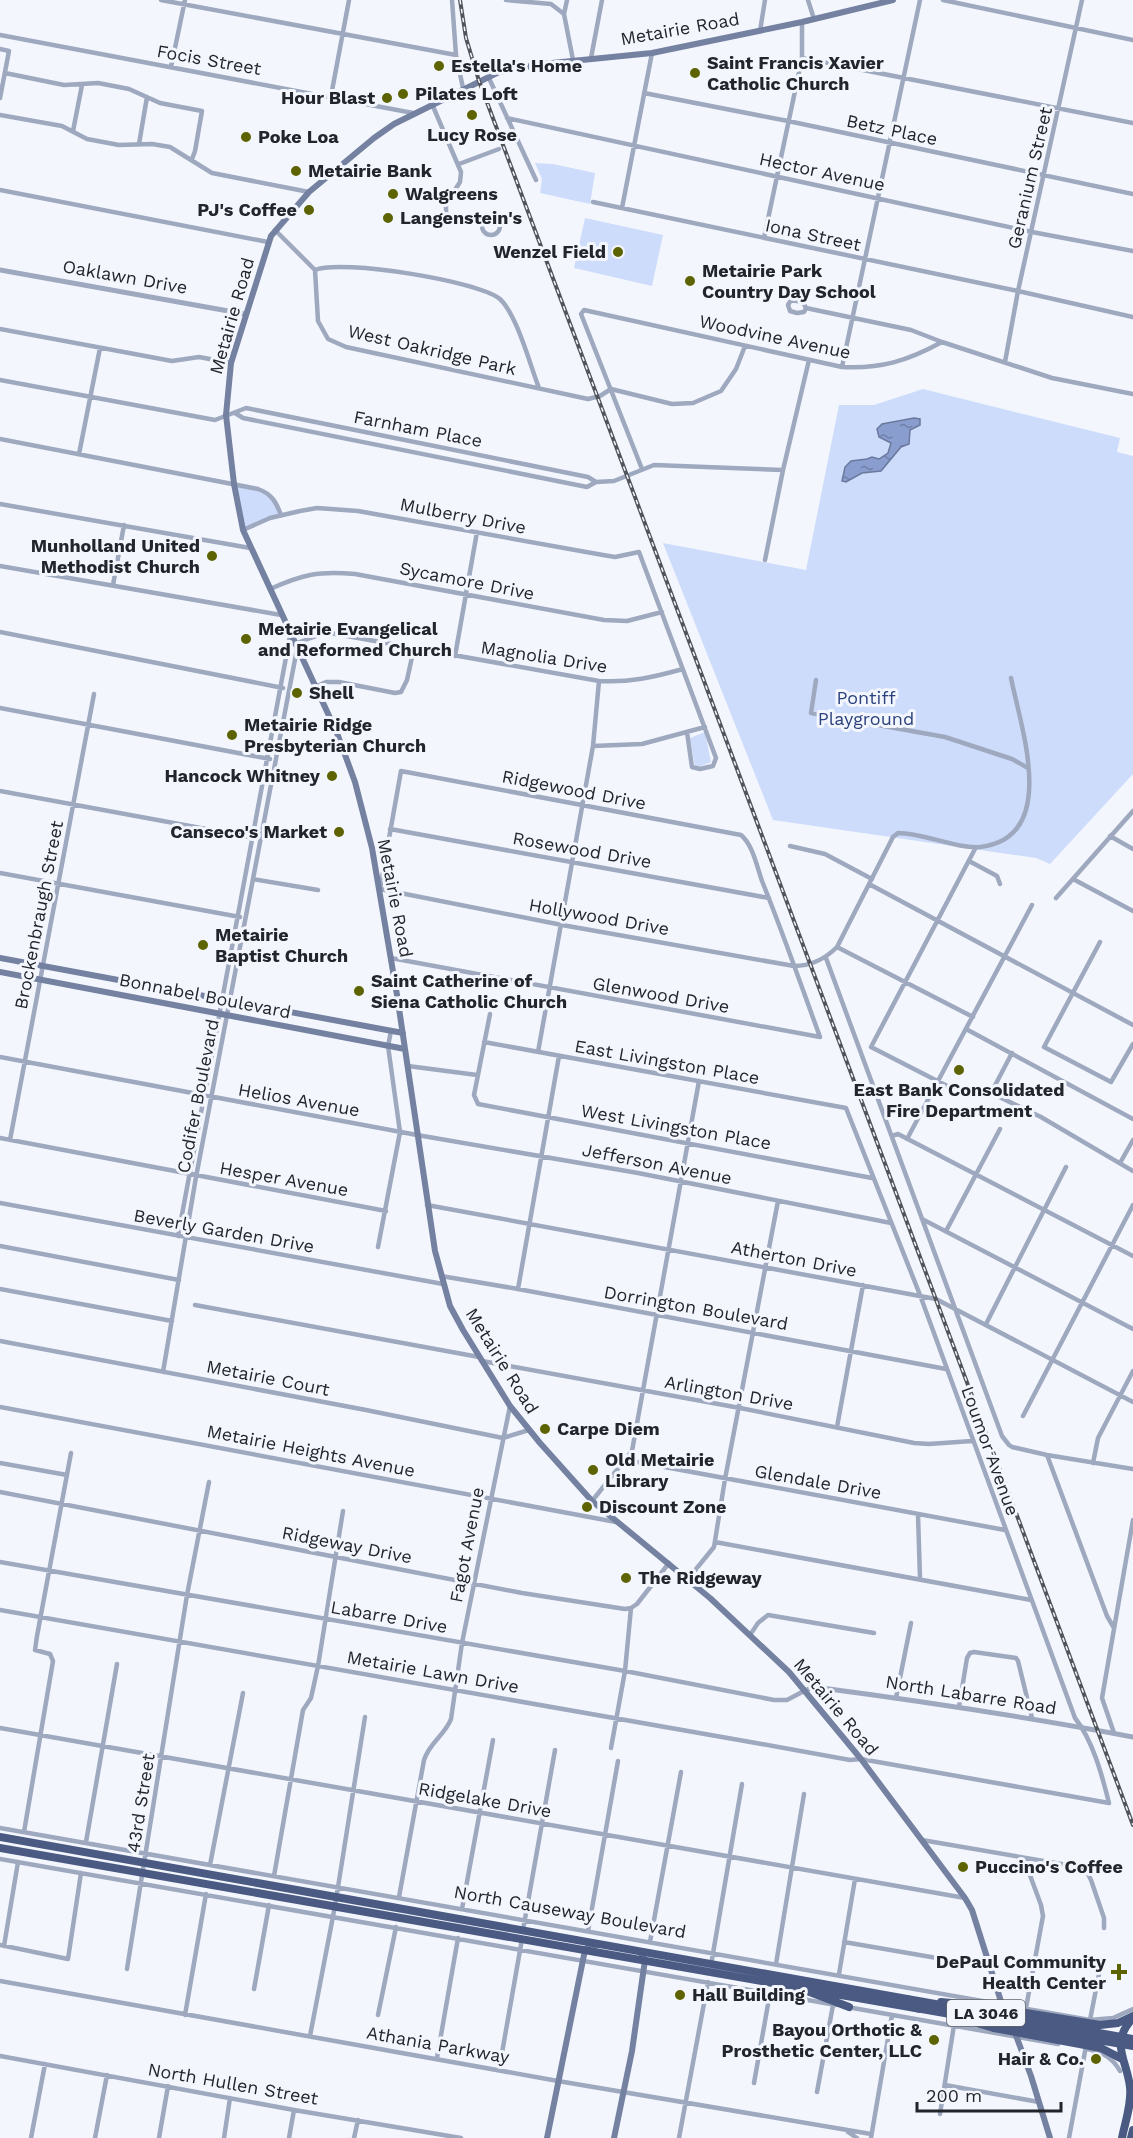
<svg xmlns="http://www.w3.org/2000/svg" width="1133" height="2138" font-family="'Work Sans',sans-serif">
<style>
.green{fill:#cedcfb}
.water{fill:url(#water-ripples);stroke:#6a799d;stroke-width:1.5}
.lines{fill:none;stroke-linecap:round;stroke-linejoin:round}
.minor{stroke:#9ea8be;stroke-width:4.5}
.tertiary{stroke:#9ea8be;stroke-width:5}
.secondary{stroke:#7481a1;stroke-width:6}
.trunk{stroke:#4a5a83;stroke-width:8}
.rail-casing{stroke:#51545a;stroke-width:4}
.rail{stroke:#f3f6fd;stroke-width:1.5;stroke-dasharray:4.5;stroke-linecap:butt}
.trunk-bridge{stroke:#4a5a83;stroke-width:8}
.poi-dot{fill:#5c6300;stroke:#f3f6fd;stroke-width:2}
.labels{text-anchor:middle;stroke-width:6;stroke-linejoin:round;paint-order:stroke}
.shield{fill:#f3f6fd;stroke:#61646a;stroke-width:1.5}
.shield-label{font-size:16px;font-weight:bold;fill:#22252b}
.street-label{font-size:18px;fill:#22252b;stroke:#f3f6fd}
.poi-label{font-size:18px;font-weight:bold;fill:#22252b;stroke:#f3f6fd;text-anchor:start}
.park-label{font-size:18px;fill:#2c427e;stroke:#f3f6fd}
</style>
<defs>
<pattern id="water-ripples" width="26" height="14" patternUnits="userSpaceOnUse" patternTransform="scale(1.5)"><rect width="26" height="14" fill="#899dce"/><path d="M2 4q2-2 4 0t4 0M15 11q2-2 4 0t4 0" fill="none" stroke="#7080a7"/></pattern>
</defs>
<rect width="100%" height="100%" fill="#f3f6fd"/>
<path class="green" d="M535 163 553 164 595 173 590 204 540 193 542 179Z
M585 218 663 235 652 286 574 268Z
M923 389 1120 438 1117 452 1133 456V774L1050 864 1036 858 773 820 663 543 806 570 839 405H874Z
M234 484C260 490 270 488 281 515L243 530Z
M705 732 711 762 699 767 695 766 690 738Z"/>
<path class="water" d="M914 418 920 419V425L910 430 909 444 901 447 881 471 862 473 846 482 842 481 845 467 851 461 867 459 872 457 879 459 888 453 891 443 879 437 877 429 882 424Z"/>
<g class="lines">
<path class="minor" d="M161 0 456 55
M452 0 456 55 463 88
M506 0 551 4 564 14 573 60
M808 0 814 19
M943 0 1133 40
M564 14 567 0
M760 31 765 0
M0 35 413 113
M0 49 9 51 0 98
M591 58 602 0
M802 58 1133 123
M171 67 185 0
M5 73 64 85 98 83 129 89 160 103 202 111 195 151 192 159
M488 76 536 180
M644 93 788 121 1133 194
M331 96 349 0
M432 104 461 172 460 182 446 204V212L450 216 483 224
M0 115 62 126 87 139 119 145 152 144 170 147 212 173 309 192
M507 118 1032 232 1133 251
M73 131 82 85
M139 144 147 97
M459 164 499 149
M0 190 268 242
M593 202 1018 291 1133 317
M622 208 652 53
M482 226a9 9 0 1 1 18 0a9 9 0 1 1-18 0Z
M275 230 315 270
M764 238 802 58V22
M315 270 318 321 328 339 346 347 588 399 600 396 611 389 672 404 693 403 721 391 736 369 745 346
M315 270C342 259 479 281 500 299 517 315 530 365 539 388
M806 308 803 302 791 300 788 305 790 311 797 313 804 312 806 308 911 330 942 342
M0 329 172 361 199 357 231 363
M1005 362 1018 291 1082 0
M842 367 920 0
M0 380 215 420 246 408 588 477 596 482 587 487 243 418 235 413
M0 439 258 489C272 494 276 502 281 515
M79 454 100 348
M642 469 581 314 584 310 842 367C881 369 907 361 942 342L1052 378 1133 394
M596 482 614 481 654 465 783 470
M0 504 250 548
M243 530 270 518 300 511 317 508 358 511 603 555 615 557 639 552 716 758 713 766 700 769 692 767 687 732
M765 560 783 470 809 360
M0 566 281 615
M113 585 124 525
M270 589C304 574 318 571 355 574L604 620 627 621 662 612
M0 632 283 688
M294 644 322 634 330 633 599 681C629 683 654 677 683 669
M455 656 477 532
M816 680 811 713 945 737 1012 759 1028 768
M315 687 326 682H339L395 693 401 692 407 680 414 648
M0 708 270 759
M593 746 642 744 705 727
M0 791 255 838
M390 829 769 898
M1110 836 1133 849
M790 846 825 854 872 879
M969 861 997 876 1000 884
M0 873 240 917
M253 879 318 890
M1073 879 1133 911
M869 884 1133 1025
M1056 898 1133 811
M1100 942 1044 1047 1111 1082 1133 1044
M837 947 973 1017
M391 958 820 1037
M826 958 1002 1436 1009 1445 1012 1447 1047 1455 1133 1469
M490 1014 474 1095 478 1104 872 1178
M966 1029 1133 1119
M820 1037C801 985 783 933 762 881 757 867 753 845 741 835L401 771 380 889 562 925 794 966C812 966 825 959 837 947L893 837 898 833C923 833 957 849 980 847 1060 838 1021 728 1011 678
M871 1047 976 847
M871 1047 959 1092
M538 1052 593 746 599 681
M1012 1053 991 1093 1041 1117 1133 1171
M0 1057 417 1135 638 1173 891 1223
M408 1066 477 1075
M892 1136 898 1134 1133 1256
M0 1138 386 1211
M907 1139 1032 905
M10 1140 94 694
M1120 1163 1133 1140
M0 1203 443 1284
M427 1205 936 1299 1133 1402
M922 1219 1133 1329
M946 1231 1000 1129
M178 1236 290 636
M0 1246 179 1280
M378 1247 400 1132 388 1046 391 1031
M441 1276 518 1289 946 1369
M0 1289 172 1321
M518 1289 559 1056
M195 1305 479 1357
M986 1324 1066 1167
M0 1341 366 1410 503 1438 529 1430
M482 1361 740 1408 914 1443 929 1444 972 1441
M163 1372 196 1177 297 649
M0 1407 616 1522
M1023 1416 1133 1205
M837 1427 863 1285
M1047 1455 1107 1616 1114 1628
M627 1460 1005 1530
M0 1463 67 1475
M1093 1463 1098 1438 1133 1371
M0 1492 522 1593 625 1609 631 1608 637 1604 669 1563
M592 1501 632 1451 699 1081
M918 1515 920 1578
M715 1542 1031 1600
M0 1562 625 1671 774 1700H787L804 1691
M688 1579 714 1547 725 1479 778 1201
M0 1610 756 1743 850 1760 861 1759 1109 1803C1102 1775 1093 1741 1075 1718L920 1295 846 1108 484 1042
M750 1635 758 1623 768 1615 874 1633
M896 1698 911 1623
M959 1707 967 1658 970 1653 974 1652 1016 1658 1018 1661 1032 1718
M0 1728 965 1898
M1114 1733 1102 1698 1133 1520
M611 1748 625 1671 631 1608
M0 1828 1090 2020 1113 2018 1133 2009
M24 1832 53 1661 50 1654 35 1650 37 1636 71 1453
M922 1840 1079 1867 1088 1874 1091 1880 1104 1918V1928
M86 1842 117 1664
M0 1859 836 2005
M1024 1859 1041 1905 1043 1916 1026 2008
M210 1865 243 1693
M274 1876 303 1710 311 1698 318 1666 343 1511
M399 1897 424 1760C429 1743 445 1735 451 1719L462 1643 510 1406
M462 1909 493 1740
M523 1930 555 1750
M588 1931 618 1761
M650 1942 681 1772
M844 1942 989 1967
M0 1945 68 1959 81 1873
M4 1946 18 1862
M776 1964 804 1794
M711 1965 742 1784
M127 1969 187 1595 209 1482
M839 1974 855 1879
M0 1981 558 2081 871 2134
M254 1989 269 1905
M847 2007 1058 2044
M185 2015 206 1894
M378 2015 396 1927
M1090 2020 1100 1969
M310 2036 335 1906 365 1717
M1087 2049C1102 2052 1112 2057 1120 2071
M0 2056 294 2110 461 2138
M437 2058 458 1938
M499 2070 522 1939
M754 2083 770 1993
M945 2085 1039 2102
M817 2092 833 2005
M940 2114 954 2025
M848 2132 857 2138
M31 2138 45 2064
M95 2138 107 2075
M159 2138 168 2086
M224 2138 230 2098
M289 2138 294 2110
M354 2138 358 2120
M679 2138 708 1982
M871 2138 892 2015
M1069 2138 1086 2046"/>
<path class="tertiary" d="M0 270 245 314
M804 1691 814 1687C921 1701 1027 1717 1133 1737"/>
<path class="secondary" d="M893 0 802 22 652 53 542 64 499 72 394 124 374 138 309 192 271 236 231 363 226 415 234 484 243 530 337 733 355 782 372 848 397 995 435 1251 450 1306 463 1330 510 1406 540 1443 592 1501 710 1598 789 1672 861 1759 965 1898 972 1910 1004 2011
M0 958 403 1033
M0 972 405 1049
M1014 2030 1031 2076 1050 2138
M547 2138 585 1950 588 1947 599 1945
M614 2138 632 2051 645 1960 641 1953 637 1951"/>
<path class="trunk" d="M0 1837 907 1999
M0 1848 921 2009
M807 1991 849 2007
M941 2002 984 2006
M958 2018 994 2028
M1122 2138C1125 2122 1132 2104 1130 2087 1127 2060 1109 2043 1133 2018
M1131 2138 1133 2130"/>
<g class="rail-casing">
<path id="rail" d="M460 0 466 38 479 81 1133 1825"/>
</g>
<use href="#rail" class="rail"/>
<path class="trunk-bridge" d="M907 1999 1133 2039
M984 2006 1100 2025 1118 2023 1133 2016
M916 2008 1133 2046
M994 2028 1101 2048 1122 2059"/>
</g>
<g class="poi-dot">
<circle cx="439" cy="66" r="6"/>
<circle cx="695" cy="73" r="6"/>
<circle cx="403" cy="94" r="6"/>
<circle cx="387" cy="98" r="6"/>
<circle cx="472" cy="115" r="6"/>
<circle cx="246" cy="137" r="6"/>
<circle cx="296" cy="171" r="6"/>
<circle cx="393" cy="194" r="6"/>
<circle cx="309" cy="210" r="6"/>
<circle cx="388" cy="218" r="6"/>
<circle cx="618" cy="252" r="6"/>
<circle cx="690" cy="281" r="6"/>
<circle cx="212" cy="556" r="6"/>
<circle cx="246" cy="639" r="6"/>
<circle cx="297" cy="693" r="6"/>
<circle cx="232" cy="735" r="6"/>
<circle cx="332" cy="776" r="6"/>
<circle cx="339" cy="832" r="6"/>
<circle cx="203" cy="945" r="6"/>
<circle cx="359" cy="991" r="6"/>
<circle cx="959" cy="1070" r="6"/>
<circle cx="545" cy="1429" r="6"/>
<circle cx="593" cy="1470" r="6"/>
<circle cx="587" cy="1507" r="6"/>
<circle cx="626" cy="1578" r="6"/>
<circle cx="963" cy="1867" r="6"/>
<path d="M1116 1963h6v6h6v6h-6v6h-6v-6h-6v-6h6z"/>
<circle cx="680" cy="1995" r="6"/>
<circle cx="934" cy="2040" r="6"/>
<circle cx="1096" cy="2059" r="6"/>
</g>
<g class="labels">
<rect class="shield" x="947" y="2000" width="78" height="26" rx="4.5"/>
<g class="shield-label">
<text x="986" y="2019">LA 3046</text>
</g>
<g class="street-label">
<text transform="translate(680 29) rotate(-10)" y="6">Metairie Road</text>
<text transform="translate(209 60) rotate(10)" y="6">Focis Street</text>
<text transform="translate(892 130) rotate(12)" y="6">Betz Place</text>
<text transform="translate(822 172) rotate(12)" y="6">Hector Avenue</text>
<text transform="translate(1030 178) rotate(-77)" y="6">Geranium Street</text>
<text transform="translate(813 235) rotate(12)" y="6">Iona Street</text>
<text transform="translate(125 277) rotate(10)" y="6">Oaklawn Drive</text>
<text transform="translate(232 316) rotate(-74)" y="6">Metairie Road</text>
<text transform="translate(775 337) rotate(12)" y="6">Woodvine Avenue</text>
<text transform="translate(432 350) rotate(13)" y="6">West Oakridge Park</text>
<text transform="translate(418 429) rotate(11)" y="6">Farnham Place</text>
<text transform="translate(463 516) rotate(11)" y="6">Mulberry Drive</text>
<text transform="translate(467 581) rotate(11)" y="6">Sycamore Drive</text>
<text transform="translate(544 657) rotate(9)" y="6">Magnolia Drive</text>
<text transform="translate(574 790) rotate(11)" y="6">Ridgewood Drive</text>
<text transform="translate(582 850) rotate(10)" y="6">Rosewood Drive</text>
<text transform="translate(395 898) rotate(79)" y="6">Metairie Road</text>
<text transform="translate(39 915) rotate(-79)" y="6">Brockenbraugh Street</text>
<text transform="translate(599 917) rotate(10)" y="6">Hollywood Drive</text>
<text transform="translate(661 995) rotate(10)" y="6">Glenwood Drive</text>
<text transform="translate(205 996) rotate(11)" y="6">Bonnabel Boulevard</text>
<text transform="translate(667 1062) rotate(10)" y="6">East Livingston Place</text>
<text transform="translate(198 1096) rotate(-79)" y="6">Codifer Boulevard</text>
<text transform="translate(299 1100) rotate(10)" y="6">Helios Avenue</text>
<text transform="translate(676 1127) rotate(10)" y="6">West Livingston Place</text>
<text transform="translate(657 1164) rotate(11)" y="6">Jefferson Avenue</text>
<text transform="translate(284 1179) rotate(10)" y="6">Hesper Avenue</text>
<text transform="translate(224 1231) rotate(10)" y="6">Beverly Garden Drive</text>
<text transform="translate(794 1259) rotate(11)" y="6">Atherton Drive</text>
<text transform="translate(696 1308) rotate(10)" y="6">Dorrington Boulevard</text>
<text transform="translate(502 1361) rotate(58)" y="6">Metairie Road</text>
<text transform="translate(268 1378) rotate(11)" y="6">Metairie Court</text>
<text transform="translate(729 1393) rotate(10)" y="6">Arlington Drive</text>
<text transform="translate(311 1451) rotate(11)" y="6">Metairie Heights Avenue</text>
<text transform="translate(990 1451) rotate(70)" y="6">Loumor Avenue</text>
<text transform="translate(818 1482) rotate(10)" y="6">Glendale Drive</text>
<text transform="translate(347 1545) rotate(11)" y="6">Ridgeway Drive</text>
<text transform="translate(467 1545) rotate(-79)" y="6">Fagot Avenue</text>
<text transform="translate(389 1617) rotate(10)" y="6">Labarre Drive</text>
<text transform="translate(433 1672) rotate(10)" y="6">Metairie Lawn Drive</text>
<text transform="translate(971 1695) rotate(9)" y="6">North Labarre Road</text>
<text transform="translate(836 1707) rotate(50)" y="6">Metairie Road</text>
<text transform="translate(485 1800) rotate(10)" y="6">Ridgelake Drive</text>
<text transform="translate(141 1803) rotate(-81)" y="6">43rd Street</text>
<text transform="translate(570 1912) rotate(10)" y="6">North Causeway Boulevard</text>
<text transform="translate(438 2045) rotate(10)" y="6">Athania Parkway</text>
<text transform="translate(233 2084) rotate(10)" y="6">North Hullen Street</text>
</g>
<g class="poi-label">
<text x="707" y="69">Saint Francis Xavier<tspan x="707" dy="21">Catholic Church</tspan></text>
<text x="451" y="72">Estella's Home</text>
<text x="415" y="100">Pilates Loft</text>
<text x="375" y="104" text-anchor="end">Hour Blast</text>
<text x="472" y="141" text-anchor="middle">Lucy Rose</text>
<text x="258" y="143">Poke Loa</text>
<text x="308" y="177">Metairie Bank</text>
<text x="405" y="200">Walgreens</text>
<text x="297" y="216" text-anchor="end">PJ's Coffee</text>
<text x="400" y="224">Langenstein's</text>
<text x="606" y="258" text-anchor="end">Wenzel Field</text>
<text x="702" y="277">Metairie Park<tspan x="702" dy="21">Country Day School</tspan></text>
<text x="200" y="552" text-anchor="end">Munholland United<tspan x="200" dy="21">Methodist Church</tspan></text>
<text x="258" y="635">Metairie Evangelical<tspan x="258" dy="21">and Reformed Church</tspan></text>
<text x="309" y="699">Shell</text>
<text x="244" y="731">Metairie Ridge<tspan x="244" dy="21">Presbyterian Church</tspan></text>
<text x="320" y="782" text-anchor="end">Hancock Whitney</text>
<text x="327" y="838" text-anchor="end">Canseco's Market</text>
<text x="215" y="941">Metairie<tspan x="215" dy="21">Baptist Church</tspan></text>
<text x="371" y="987">Saint Catherine of<tspan x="371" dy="21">Siena Catholic Church</tspan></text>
<text x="959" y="1096" text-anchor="middle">East Bank Consolidated<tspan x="959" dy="21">Fire Department</tspan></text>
<text x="557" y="1435">Carpe Diem</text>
<text x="605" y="1466">Old Metairie<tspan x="605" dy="21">Library</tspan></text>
<text x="599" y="1513">Discount Zone</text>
<text x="638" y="1584">The Ridgeway</text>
<text x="975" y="1873">Puccino's Coffee</text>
<text x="1106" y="1968" text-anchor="end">DePaul Community<tspan x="1106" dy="21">Health Center</tspan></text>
<text x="692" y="2001">Hall Building</text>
<text x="922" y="2036" text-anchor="end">Bayou Orthotic &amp;<tspan x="922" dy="21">Prosthetic Center, LLC</tspan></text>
<text x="1084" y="2065" text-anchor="end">Hair &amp; Co.</text>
</g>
<g class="park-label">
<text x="866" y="704">Pontiff<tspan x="866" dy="21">Playground</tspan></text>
</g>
</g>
<path d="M917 2102v9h144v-9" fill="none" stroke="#22252b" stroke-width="3"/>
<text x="926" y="2102" font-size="18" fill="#22252b" stroke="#f3f6fd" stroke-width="4.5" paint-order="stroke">200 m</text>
</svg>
